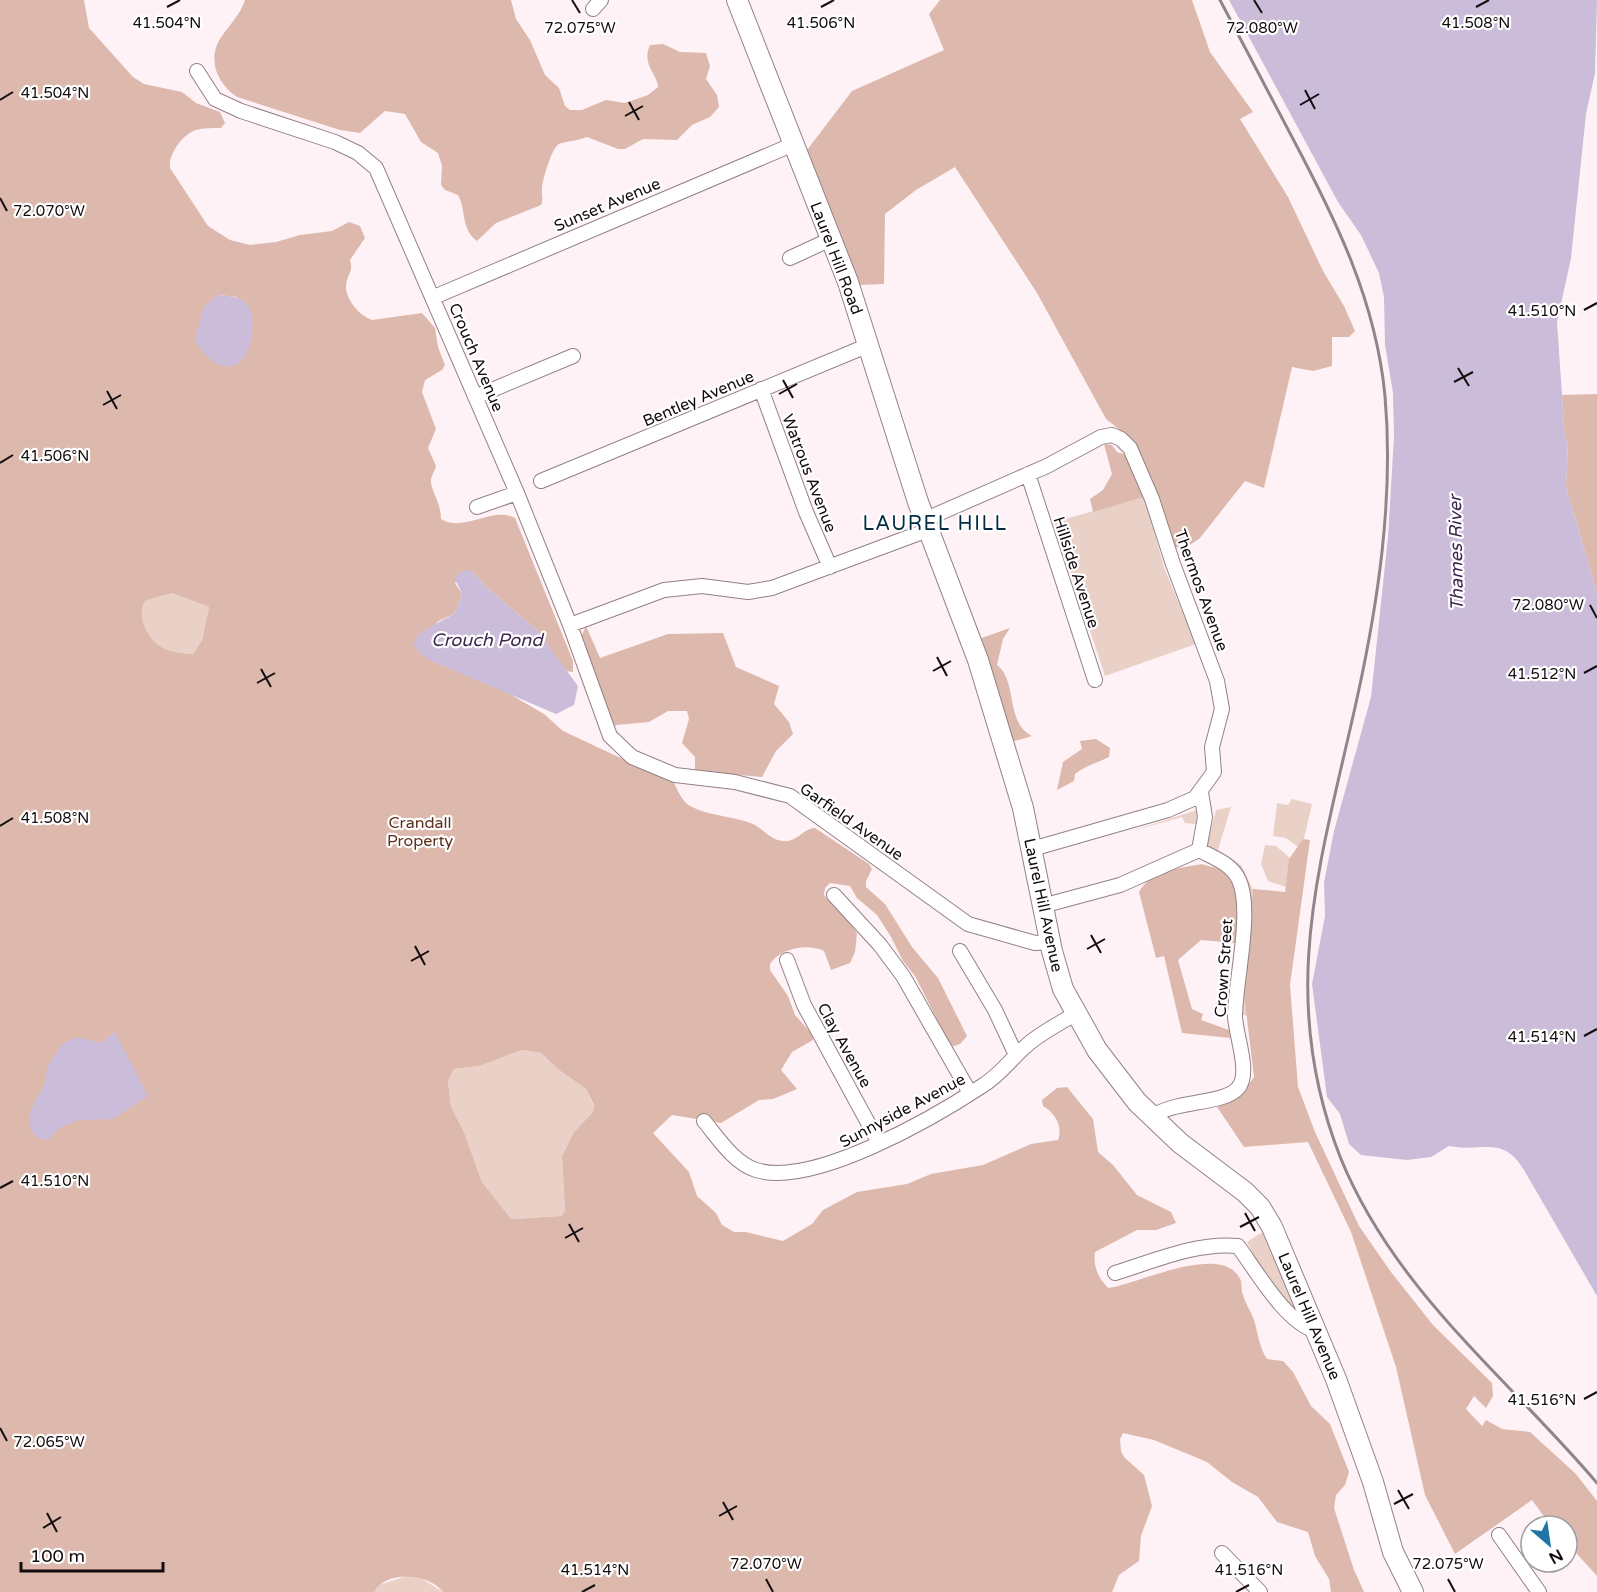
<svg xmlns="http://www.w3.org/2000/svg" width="1597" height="1592" font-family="'Varela Round',sans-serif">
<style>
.green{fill:#ead1c7}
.forest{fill:#dcb9ac;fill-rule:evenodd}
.water{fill:#cbbcda}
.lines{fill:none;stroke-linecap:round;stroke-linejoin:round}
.minor-casing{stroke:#938086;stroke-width:16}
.highway-casing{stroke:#938086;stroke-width:22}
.minor{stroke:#fff;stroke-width:14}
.highway{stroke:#fff;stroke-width:20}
.rail{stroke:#908689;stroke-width:3}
.ticks{fill:none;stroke:#130c0e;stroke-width:2}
.labels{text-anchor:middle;stroke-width:4.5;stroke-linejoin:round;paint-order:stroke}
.street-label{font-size:16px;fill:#130c0e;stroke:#fff}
.park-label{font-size:16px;fill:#5f301d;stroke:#fff}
.water-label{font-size:18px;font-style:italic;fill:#3d274f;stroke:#fff}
.quarter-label{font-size:20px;letter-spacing:1.5px;fill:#032c43;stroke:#fff}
.ticks-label{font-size:15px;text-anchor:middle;fill:#130c0e;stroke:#fff;stroke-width:4.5;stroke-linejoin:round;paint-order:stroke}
</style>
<rect width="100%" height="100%" fill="#fff2f6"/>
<path class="green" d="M1144 497 1165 570 1196 644 1105 676 1054 522Z
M172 593 209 607 202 640 193 654C172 653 155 649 146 629 141 619 140 611 145 601Z
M1292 799 1312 804 1303 843 1298 847 1286 838 1273 836 1277 803 1288 805Z
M1231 807 1218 850 1241 865 1253 889 1243 986 1247 1016 1240 1014 1246 894 1207 844 1216 810Z
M1197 810 1196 824 1185 823 1182 817 1129 832Z
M1265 845 1276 846 1290 858 1286 887 1268 881 1261 864Z
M522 1050 541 1053 559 1070 586 1089 594 1106 593 1112 574 1132 562 1156 565 1211 561 1216 510 1219 482 1182 464 1132 451 1107 448 1081 454 1069 479 1066Z
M1264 1231 1306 1324 1260 1268 1247 1242Z
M409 1575 421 1578 443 1592H374L379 1585Z"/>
<path class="forest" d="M0 0H84L89 28 133 77 144 84 182 92 196 103 220 112 225 123 221 128C213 128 204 128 196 130 183 134 168 154 170 168L208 226 230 240 250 245 276 242 300 235 332 231 349 222 360 226 365 238 350 260C354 272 346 276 346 287 346 300 360 316 372 320L422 313 435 328 438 347 445 365 442 370 425 380 422 392 436 429 428 448 436 466C435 471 431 476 431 480 430 489 441 502 441 519 464 533 492 506 515 518L573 661V672L566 671 536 629 485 586 472 571 455 583 462 594 455 613 437 622 432 661 503 690 544 714 563 731 674 783C678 791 682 801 690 806 708 816 734 816 753 824 763 829 770 839 782 841 797 843 802 829 815 828L869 864 872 869 866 881V887L885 904 912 947 938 978 967 1036 960 1044 951 1047 915 976 903 961 891 937 877 915 857 898 850 886 830 883 825 888 824 895C830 903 837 906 843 912 848 919 851 926 857 933L855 952 850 963 831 970 824 951C808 943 780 948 770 964V970L788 996 795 1015 812 1034 813 1040 792 1052 781 1070 797 1089 773 1099 759 1100 721 1123 672 1115 653 1133 689 1172 697 1196 716 1213 722 1225 734 1232H746L783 1241 812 1224 823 1210 857 1192 907 1184 931 1174 983 1165 1031 1144 1058 1140C1063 1126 1055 1113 1043 1106L1042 1100 1057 1088 1067 1087 1093 1119 1098 1152 1113 1165 1137 1195 1171 1212 1176 1223 1156 1230H1137L1095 1252C1093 1267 1098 1277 1108 1288 1136 1285 1225 1240 1241 1281 1242 1285 1241 1290 1243 1295 1245 1303 1251 1311 1254 1320 1258 1333 1259 1347 1267 1359L1283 1361 1293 1372 1311 1406 1330 1424 1349 1472 1345 1485 1336 1495 1334 1508 1354 1570 1364 1592H1331L1329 1579 1315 1556 1308 1532 1277 1522 1258 1497 1232 1482 1207 1462 1154 1440 1123 1433 1120 1439 1121 1451 1124 1457 1144 1475 1152 1506 1141 1536 1139 1561 1119 1575 1112 1592H443C428 1573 387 1570 374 1592H0ZM219 295 237 297 240 362 227 365ZM172 593 209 607 202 640 193 654C172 653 155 649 146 629 141 619 140 611 145 601ZM522 1050 541 1053 559 1070 586 1089 594 1105 593 1112 574 1132 562 1156 565 1211 561 1216 511 1219 482 1182 464 1132 451 1107 448 1081 454 1069 479 1066Z
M245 0H511L516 19 530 40 545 75 559 88 565 106 570 110H582L606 100 625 103 648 95 658 87C657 73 641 64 650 45L663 44 680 52 706 53 710 66 706 79 717 95 719 107 710 117 692 125 677 140 643 139 625 149H618L587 137C578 141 566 141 559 144 552 147 543 179 542 187 541 194 544 198 541 205L496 223 477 241C460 228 467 211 458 195L445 190 441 185 442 166 438 153 421 142 405 114 385 111 360 133 340 130 237 97C217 84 206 58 222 36 231 23 240 15 245 0Z
M940 0H1192L1210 52 1253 112 1240 119 1288 197 1323 271 1344 306 1355 331 1349 337H1332V366L1313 371 1292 367 1264 488 1245 481 1200 538 1187 547 1172 548 1134 441 1106 419 1037 293 955 167 916 190 885 214 884 284 860 285 804 154 852 91 944 50 929 14Z
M1597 394V593L1566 487 1568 442 1565 439 1562 395Z
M1104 444 1112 445 1117 452 1129 456 1144 497 1093 512 1090 499 1103 490 1112 474Z
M586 626 600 658 668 634 723 633 736 667 779 686 774 704 789 722 793 734 776 751 762 777 695 771V757L682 743 689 719 687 711H668L649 722 616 725 612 728 581 637Z
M1010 628 1003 639 997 665C1018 681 1005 723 1032 736L1008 743 976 640Z
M1096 739 1110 748 1109 757C1099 762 1085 766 1075 774L1074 781 1057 790 1063 762 1082 749 1080 741Z
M1303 839 1310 840 1290 985 1298 1087 1315 1132 1359 1226 1391 1272 1433 1325 1492 1383 1493 1396 1486 1408 1474 1396 1466 1409 1482 1426 1486 1420 1502 1429 1530 1432 1576 1474 1597 1501V1576L1567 1543V1526H1551L1532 1500 1455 1554 1425 1495 1396 1367 1351 1232 1308 1142 1244 1147 1217 1107 1240 1096 1254 1077 1243 986 1253 889 1285 892 1289 859Z
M1202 864C1207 866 1215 867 1220 870 1242 882 1239 922 1235 943L1201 940 1178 960 1192 1009 1203 1014 1201 1020 1229 1030 1230 1038 1182 1033 1164 956 1156 958 1139 892C1150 871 1180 868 1202 864Z"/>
<path class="water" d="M1229 0H1597L1595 73 1586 114 1571 258 1557 322 1565 439 1568 442 1566 487 1597 593V1296L1524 1170C1502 1134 1482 1153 1449 1146L1431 1157 1407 1160 1361 1155 1349 1144 1340 1114 1327 1097 1312 984 1325 916 1324 883 1334 831 1371 697 1388 537 1394 437 1393 393 1385 345 1384 297 1379 273 1361 235 1338 202Z
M218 295C228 296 238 296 245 302 259 314 252 353 239 363 221 375 201 353 195 339L204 307Z
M465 570 472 571 485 586 536 629 578 686 574 705 556 714 549 711 432 661 421 654 413 644 420 633 455 613 462 594 454 577Z
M115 1032 148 1096 113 1119 79 1120 61 1127 49 1139H39C20 1122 33 1105 43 1088 46 1082 45 1076 47 1070 49 1062 57 1054 61 1045L77 1037 101 1043Z"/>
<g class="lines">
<g class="minor-casing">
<path id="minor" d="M593 9 601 0
M197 71 215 99 241 111 335 142 358 153 376 168 517 493 570 625 610 736 632 757 675 775 735 782 790 796 968 924 1035 943 1050 942
M790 258 831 239
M434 297 794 144
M761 389 806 512 830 567
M475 397 573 356
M1028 474 1095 680
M541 481 869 345
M477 507 517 493
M924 520 1047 466 1101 437 1112 435 1121 439 1130 448 1152 499 1173 564 1217 681 1222 709 1212 747 1214 772 1195 798 1168 810 1032 849
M570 625 664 590 702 586 748 592 772 588 928 530
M1199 850 1205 817 1201 792
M834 895 880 945 903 976 970 1093
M1042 906 1120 885 1199 850C1214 858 1232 864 1239 880 1253 911 1235 981 1235 1017 1236 1036 1251 1074 1238 1088 1224 1105 1173 1100 1152 1117
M960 951 995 1010 1016 1055
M787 960 804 1005 879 1143
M704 1121C718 1138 734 1163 756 1170 813 1188 935 1117 982 1086 999 1076 1011 1059 1026 1046 1040 1033 1059 1024 1075 1014
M1115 1273C1154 1261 1197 1242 1238 1246 1257 1272 1286 1323 1316 1331
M1499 1535 1539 1592
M1222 1553 1260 1592"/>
</g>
<g class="highway-casing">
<path id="highway" d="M737 0 848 282 918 502 978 660 1023 808 1052 951 1063 989 1097 1050 1137 1102 1180 1143 1245 1192 1260 1207 1272 1227 1336 1379 1373 1482 1393 1552 1413 1592"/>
</g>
<use href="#minor" class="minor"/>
<use href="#highway" class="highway"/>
<path class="rail" d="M1220 0C1244 46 1268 91 1292 137 1336 220 1376 301 1385 396 1394 498 1378 604 1356 703 1320 865 1276 996 1341 1159 1395 1291 1507 1377 1597 1483"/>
</g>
<path class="ticks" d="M572 0 580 13M1254 0 1262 13M167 7 180 0M821 7 834 0M1476 7 1489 0M1305 90 1315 109M0 100 13 92M629 102 639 120M1300 105 1319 94M625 116 643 106M0 198 7 211M1584 310 1597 303M1458 368 1469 386M783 380 793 398M1454 382 1473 372M107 391 117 409M779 394 797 384M103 405 121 395M0 463 13 455M1590 605 1597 618M937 657 947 676M261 669 271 687M933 671 951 661M1584 673 1597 666M257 683 275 673M0 826 13 818M1091 935 1101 953M415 946 425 965M1087 949 1105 939M411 961 429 951M1584 1036 1597 1029M0 1188 13 1181M1245 1213 1255 1231M569 1224 579 1242M1240 1227 1259 1217M565 1238 583 1228M1584 1399 1597 1392M0 1428 7 1441M1398 1490 1409 1509M723 1502 733 1520M1394 1504 1413 1494M47 1513 57 1532M719 1516 737 1506M43 1528 61 1517M766 1579 773 1592M1448 1579 1455 1592M582 1592 595 1585M1236 1592 1249 1585"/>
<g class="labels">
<g class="street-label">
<text transform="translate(607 204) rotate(-23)" y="6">Sunset Avenue</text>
<text transform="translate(837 258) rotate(69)" y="6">Laurel Hill Road</text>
<text transform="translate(477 357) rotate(67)" y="6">Crouch Avenue</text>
<text transform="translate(698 398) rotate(-23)" y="6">Bentley Avenue</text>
<text transform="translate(810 473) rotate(69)" y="6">Watrous Avenue</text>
<text transform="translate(1077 572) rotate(72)" y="6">Hillside Avenue</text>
<text transform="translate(1202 590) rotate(70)" y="6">Thermos Avenue</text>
<text transform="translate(852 821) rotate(35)" y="6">Garfield Avenue</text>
<text transform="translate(1044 905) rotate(78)" y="6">Laurel Hill Avenue</text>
<text transform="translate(1223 968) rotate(-86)" y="6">Crown Street</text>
<text transform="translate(845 1045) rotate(61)" y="6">Clay Avenue</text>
<text transform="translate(902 1110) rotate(-28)" y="6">Sunnyside Avenue</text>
<text transform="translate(1310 1316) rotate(67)" y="6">Laurel Hill Avenue</text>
</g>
<g class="park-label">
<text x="420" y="828">Crandall<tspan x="420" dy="18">Property</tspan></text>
</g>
<g class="water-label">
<text transform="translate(1456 553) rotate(-91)" y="6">Thames River</text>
<text x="487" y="646">Crouch Pond</text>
</g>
<g class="quarter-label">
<text x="935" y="530">LAUREL HILL</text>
</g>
</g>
<g class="ticks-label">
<text x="821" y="28">41.506°N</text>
<text x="1476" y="28">41.508°N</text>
<text x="167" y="28">41.504°N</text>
<text x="580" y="33">72.075°W</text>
<text x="1262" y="33">72.080°W</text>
<text x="55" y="98">41.504°N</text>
<text x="49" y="216">72.070°W</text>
<text x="1542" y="316">41.510°N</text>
<text x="55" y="461">41.506°N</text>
<text x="1548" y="610">72.080°W</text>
<text x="1542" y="679">41.512°N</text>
<text x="55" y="823">41.508°N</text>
<text x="1542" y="1042">41.514°N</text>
<text x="55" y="1186">41.510°N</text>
<text x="1542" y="1405">41.516°N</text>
<text x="49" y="1447">72.065°W</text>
<text x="766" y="1569">72.070°W</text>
<text x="1448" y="1569">72.075°W</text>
<text x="595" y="1575">41.514°N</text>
<text x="1249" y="1575">41.516°N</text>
</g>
<g transform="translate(1549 1544) rotate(151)"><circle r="28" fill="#ffffff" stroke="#a19e9f" stroke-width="1.5"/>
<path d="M0-4.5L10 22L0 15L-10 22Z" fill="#1f75a5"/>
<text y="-9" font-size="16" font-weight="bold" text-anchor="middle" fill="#130c0e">N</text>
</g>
<path d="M21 1562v9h142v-9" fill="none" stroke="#130c0e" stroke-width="3"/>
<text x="30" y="1562" font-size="18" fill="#130c0e" stroke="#ffffff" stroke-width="4.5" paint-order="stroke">100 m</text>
</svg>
